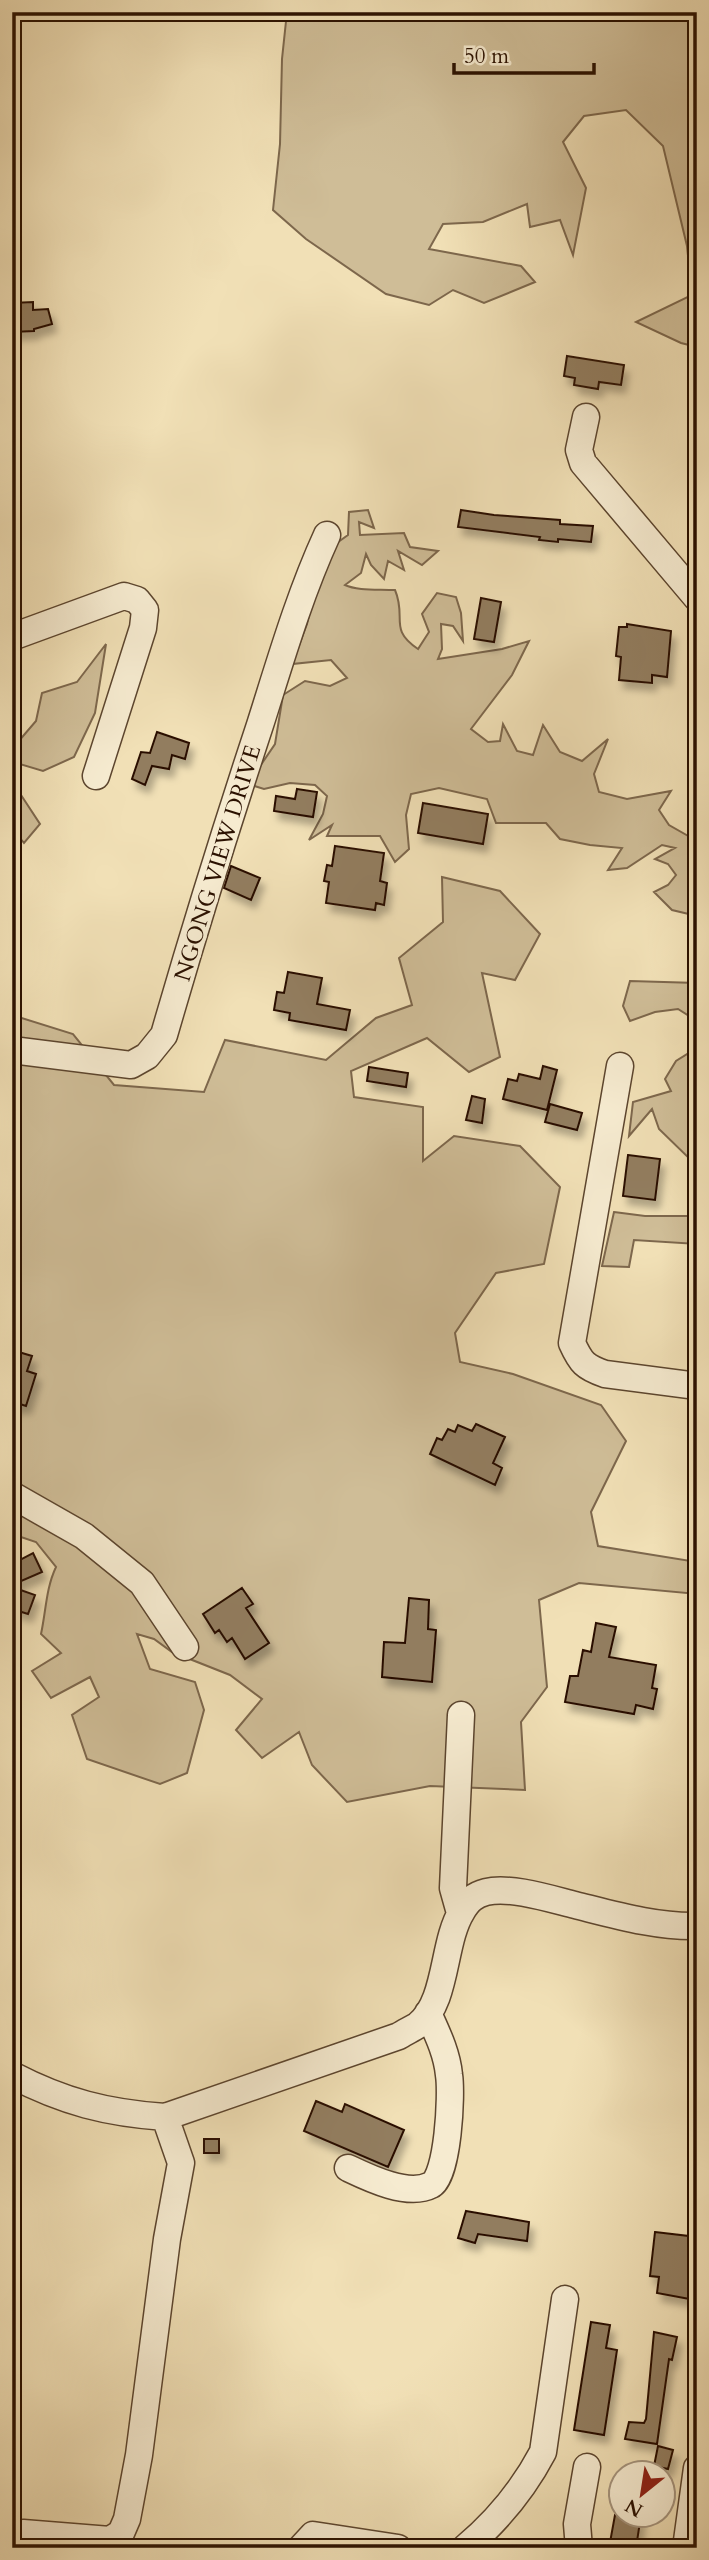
<svg xmlns="http://www.w3.org/2000/svg" width="709" height="2560" font-family="Cardo,serif">
<style>
.green{fill:#cfbd97;stroke:#7d674c;stroke-width:2}
.building{fill:#927d5f;stroke:#2b1100;stroke-width:2;filter:url(#shadow)}
.lines{fill:none;stroke-linecap:round;stroke-linejoin:round}
.minor-casing{stroke:#5c452e;stroke-width:29}
.minor{stroke:#f6ebd0;stroke-width:26}
.labels{text-anchor:middle;stroke-width:7;stroke-linejoin:round;paint-order:stroke}
.street-label{font-size:23px;fill:#2b1100;stroke:#f6ebd0}
</style>
<defs>
<filter id="shadow"><feDropShadow dx="4.5" dy="8" stdDeviation="3.5" flood-color="#0004"/></filter>
</defs>
<rect width="100%" height="100%" fill="#f1e0b6"/>
<filter id="stains"><feTurbulence type="fractalNoise" baseFrequency=".00286" numOctaves="4"/><feColorMatrix values="0 0 0 0 .2 0 0 0 0 .09 0 0 0 0 .02 0 0 0 .5 -.17"/></filter>
<radialGradient id="worn" r=".72"><stop offset=".6" stop-color="#630" stop-opacity="0"/><stop offset="1" stop-color="#630" stop-opacity=".3"/></radialGradient>
<path class="green" d="M287 12H697V347L681 343 636 322 692 295 687 246 663 146 626 110 584 116 563 142 586 188 573 255 560 220 530 227 527 204 483 222 443 224 429 249 521 266 535 282 484 303 453 290 429 305 386 294 306 239 273 210 280 144 282 59Z
M368 510 374 528 359 522 360 535 404 533 410 547 438 551 422 565 398 551 404 570 388 561 384 579 371 565 366 554 361 573 345 585C357 591 379 589 395 590 407 618 388 629 418 649L429 632 422 614 437 593 456 597 461 613 463 641 453 626 441 624 442 649 438 659 502 649 529 641 512 675 471 729 488 742 500 741 503 724 517 751 533 755 543 725 560 752 582 761 608 739 594 774 599 792 627 799 671 791 659 810 669 825 697 841V916L672 910 654 892 668 885 676 875 668 864 655 859 675 848 662 845 627 868 608 870 622 848 590 845 560 839 546 823H496L487 799 439 788 411 794 406 815 409 849 395 862 380 836H327L332 825 309 840 323 814 327 796 315 785 290 783 264 789 248 784 275 744 283 695 305 681 330 686 347 678 331 660 292 664 307 624 315 589 334 545 348 535 349 512Z
M106 644 95 713 74 757 43 771 20 764 21 795 40 824 24 843 12 828V732L18 742 36 721 42 693 77 682Z
M442 877 500 891 540 934 515 980 482 973 500 1057 469 1072 427 1038 351 1071 354 1097 423 1107V1161L454 1136 520 1146 560 1187 544 1264 496 1273 455 1333 460 1362 513 1374 601 1405 626 1441 591 1512 598 1546 697 1562V1594L579 1583 539 1600 547 1687 521 1722 525 1790 430 1786 347 1802 312 1765 299 1732 262 1758 236 1730 262 1699 230 1675 172 1652 154 1639 137 1634 150 1669 195 1682 204 1710 187 1773 160 1784 87 1759 72 1715 99 1697 90 1677 51 1698 32 1671 61 1653 41 1634C46 1611 46 1588 56 1567L36 1542 12 1534V1015L73 1034 114 1085 204 1092 225 1040 326 1060 376 1018 412 1005 399 958 443 922Z
M630 981 697 983V1021L678 1009 655 1012 630 1021 623 1006Z
M697 1043V1166L659 1129 652 1109 629 1136 633 1102 671 1091 665 1079 676 1061 695 1049Z
M614 1212 645 1216H697V1244L634 1240 629 1267 602 1266Z"/>
<path class="building" d="M33 302V310L48 309 52 324 34 329V331L12 332V303Z
M567 356 624 365 621 385 599 382 598 389 574 385 575 378 564 376Z
M461 510 494 515 560 520V524L593 526 591 542 558 539V542L539 540 540 537 458 527Z
M481 598 501 602 494 642 474 639Z
M627 624 671 631 667 677 652 675V683L619 680 621 657 616 656 619 627H627Z
M157 732 189 743 185 759 172 755 169 769 152 766 145 785 132 779 141 752 150 753Z
M297 789 317 792 313 817 274 811 276 796 295 799Z
M423 803 488 814 483 844 418 833Z
M335 846 384 853 380 881 387 883 384 905 376 903 375 910 326 903 329 882 324 881 327 865 332 866Z
M231 866 260 878 251 900 224 888Z
M288 972 322 978 317 1004 350 1010 346 1030 289 1020 290 1013 274 1010 277 992 284 993Z
M543 1066 557 1070 547 1110 503 1099 508 1079 517 1081 519 1074 540 1079Z
M369 1067 408 1073 406 1087 367 1081Z
M472 1096 485 1099 482 1123 466 1120Z
M550 1104 582 1113 577 1130 545 1122Z
M628 1155 660 1159 655 1200 623 1196Z
M12 1350 32 1356 27 1371 36 1374 26 1406 17 1403 16 1407 12 1406Z
M476 1424 505 1437 493 1463 502 1468 495 1485 430 1454 437 1438 442 1440 448 1429 455 1432 458 1425 472 1431Z
M33 1553 42 1572 12 1585V1564Z
M12 1587 35 1595 28 1614 12 1609Z
M242 1588 253 1604 246 1608 269 1643 245 1659 232 1638 227 1642 219 1630 215 1633 203 1614Z
M409 1598 429 1600 428 1629 436 1630 432 1682 382 1677 384 1642 405 1643Z
M596 1623 616 1627 609 1657 656 1665 652 1688 657 1689 653 1709 636 1705 634 1714 565 1702 570 1676H578L583 1650 591 1652Z
M316 2101 342 2112 345 2104 404 2130 388 2167 304 2131Z
M204 2139H219V2153H204Z
M466 2211 529 2222 527 2241 478 2234 475 2243 458 2238Z
M655 2232 697 2237 695 2300 657 2293 659 2277 650 2276Z
M591 2322 610 2325 606 2348 617 2350 604 2435 574 2430Z
M654 2332 677 2337 672 2360 669 2359 657 2444 625 2439 629 2422 644 2423 646 2419Z
M658 2446 673 2450 668 2469 654 2466Z
M615 2515H641L636 2548H609Z"/>
<g class="lines">
<g class="minor-casing">
<path id="minor" d="M586 417 579 450 583 463 697 598
M12 637 124 596 137 600 145 610 143 628 96 776
M12 1050 131 1065 147 1056 164 1035C194 931 226 828 260 725 280 662 299 596 327 535
M620 1066 572 1343C581 1363 585 1367 605 1374L697 1386
M12 1495 84 1536 142 1583 185 1647
M460 1913 453 1888 461 1715
M12 2075C64 2102 107 2113 165 2117L399 2036C405 2032 412 2029 418 2025 448 2001 442 1943 462 1911 468 1901 474 1895 486 1892 510 1886 551 1899 575 1905 615 1915 656 1927 697 1926
M348 2168C369 2178 408 2197 431 2185 448 2177 452 2094 449 2075 447 2053 437 2033 428 2013
M21 2548 23 2533 110 2540 121 2533 127 2519 139 2455 167 2239 181 2163 165 2117
M301 2548 313 2535 398 2548
M465 2548C496 2522 524 2488 543 2452L565 2299
M579 2548 577 2524 587 2467
M686 2548 697 2468"/>
</g>
<use href="#minor" class="minor"/>
</g>
<g class="labels">
<g class="street-label">
<text transform="translate(217 863) rotate(-73)" y="8">NGONG VIEW DRIVE</text>
</g>
</g>
<rect width="709" height="2560" fill="none" stroke="#f1e0b6" stroke-width="42"/>
<rect x="14" y="14" width="681" height="2532" fill="none" stroke="#2b1100" stroke-width="3.5"/>
<rect x="21" y="21" width="667" height="2518" fill="none" stroke="#2b1100" stroke-width="2"/>
<g transform="translate(642 2494) rotate(210)"><circle r="33" fill="#f6ebd0" stroke="#a5947d" stroke-width="2"/>
<path d="M0-5L12 26L0 18L-12 26Z" fill="#8f2418"/>
<text y="-10" font-size="19" font-weight="bold" text-anchor="middle" fill="#2b1100">N</text>
</g>
<path d="M454 63v10h140v-10" fill="none" stroke="#2b1100" stroke-width="3.5"/>
<text x="464" y="63" font-size="21" fill="#2b1100" stroke="#f6ebd0" stroke-width="5" paint-order="stroke">50 m</text>
<rect width="100%" height="100%" filter="url(#stains)"/>
<rect width="100%" height="100%" fill="url(#worn)"/>
</svg>
